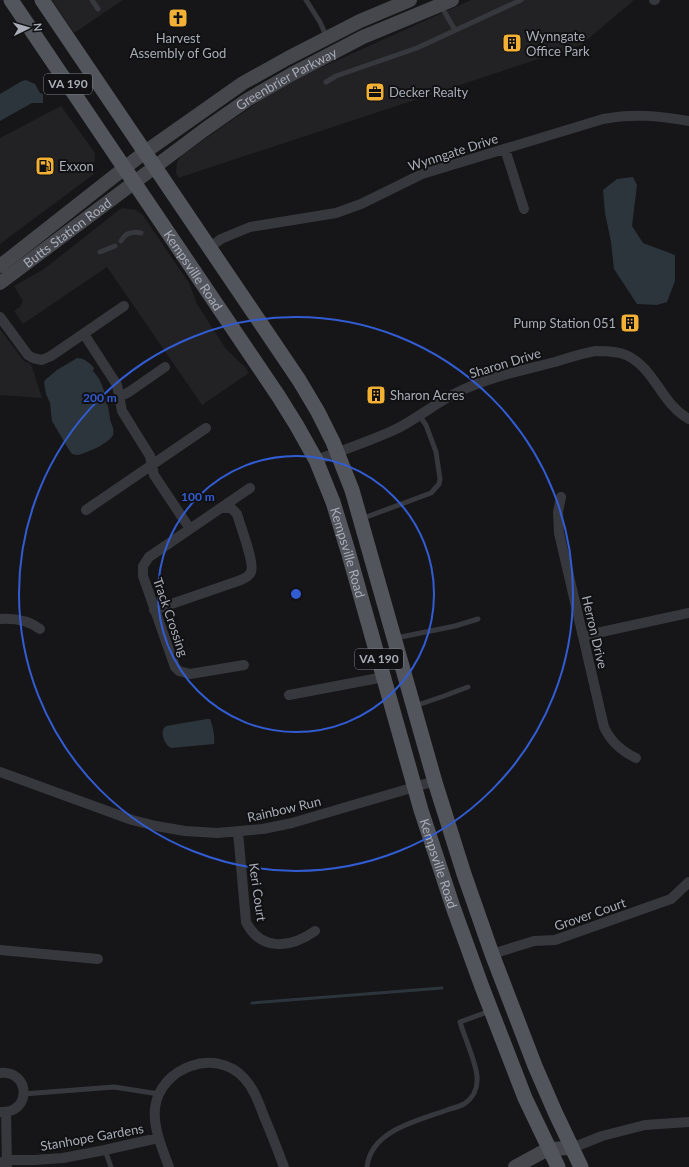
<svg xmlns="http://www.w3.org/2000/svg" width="689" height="1167" font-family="Lato,sans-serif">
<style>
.built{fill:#222225}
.water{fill:#2c353c}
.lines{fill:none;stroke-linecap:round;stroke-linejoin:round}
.stream{stroke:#2c353c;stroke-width:3}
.lane{stroke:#37383d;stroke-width:5}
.street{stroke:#37383d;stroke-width:10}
.secondary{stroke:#45474d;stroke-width:14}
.primary{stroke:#53555c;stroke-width:15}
.ring{fill:none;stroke:#325cd3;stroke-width:2}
.labels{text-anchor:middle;stroke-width:4;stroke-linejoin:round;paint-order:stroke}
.shield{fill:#111113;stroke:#7b7e86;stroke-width:1}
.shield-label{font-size:12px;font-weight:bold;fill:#a8adb8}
.poi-label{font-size:13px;fill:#a8adb8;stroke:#111113;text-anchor:start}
.street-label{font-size:13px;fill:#a8adb8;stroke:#111113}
.centre{fill:#325cd3;stroke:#111113;stroke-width:2}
.ring-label{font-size:12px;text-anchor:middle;font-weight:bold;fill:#325cd3;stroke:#111113;stroke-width:4;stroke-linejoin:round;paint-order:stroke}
</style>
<rect width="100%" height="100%" fill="#161618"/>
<path class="built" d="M52 0H123L74 33Z
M471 0H634L581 45 178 178 176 172 177 162 182 155 271 93 300 77Z
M61 106 95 153 94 174 0 244V138Z
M122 208 136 210 142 214 189 283 197 304 226 349 246 368 249 373 202 405 107 267 23 324 14 311 20 307 23 301 14 286 44 269 119 210Z
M0 329 24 361 31 364 42 398 0 395Z"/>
<path class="water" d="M26 80 35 84 40 93 43 94V103H32L0 121V94L22 81Z
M633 177 637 185 632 226 643 243 675 255V281L667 302 657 305 637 304 614 269 611 242 605 213 603 190 617 179Z
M77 358C84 358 90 363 94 368L93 371C104 382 107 401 110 418 110 423 115 428 113 435 110 443 85 454 77 455L72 454 69 450 52 421 50 403 46 394 44 383 45 380 57 370Z
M207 719H210C213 726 215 737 214 744L171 748C164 744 159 731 166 726Z"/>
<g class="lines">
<path class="stream" d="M252 1003 442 988"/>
<path class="lane" d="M92 0 98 9
M306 0 320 22 327 38
M441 6 455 30
M326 82 336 76 417 48 521 0
M121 241C125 233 132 231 141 233
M100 252 115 246
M361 519 431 493 439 484 440 479 436 452 426 425 419 415
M396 638 455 626 478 619
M415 706 444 696 468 687
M23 1094 114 1087 159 1094
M105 1150 111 1167
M367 1167C371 1130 418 1121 447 1110 452 1108 459 1107 464 1104 473 1098 478 1088 477 1077 477 1065 464 1036 460 1022L490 1011"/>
<path class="street" d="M654 0H655
M505 149 524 209
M209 248 221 239 250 227 336 213 361 204 422 174 603 119C636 113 657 116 689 121
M0 317 28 355 33 358 42 360 51 356 124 306
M84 334 117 385 122 411 150 456 154 475 190 529
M119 397 129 392 165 367
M316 460C341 451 367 442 392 431 415 421 436 402 460 391 490 377 523 370 555 362 568 358 583 353 596 351 606 351 617 351 626 355 655 368 661 404 689 419
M561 497 558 512 559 533 604 727C611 742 621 751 636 758
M86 510 206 428
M154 610 238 581C243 579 249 577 251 572 255 563 240 525 237 514L231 508H221
M0 619C14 618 28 620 40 629
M583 636 689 613
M244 665 190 674 179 671 175 667 143 576V566L149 557 250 488
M289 695 384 677
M0 772 132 820 156 826 185 831 217 833 263 829 292 823 435 781
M238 832 246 922C261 952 291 948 315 931
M0 950 98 959
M492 954 534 941 555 940 671 899 689 882
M0 1073C31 1070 32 1114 0 1112
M6 1112 7 1166
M572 1148 602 1136 645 1125 689 1122
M0 1163 7 1160H34L63 1158 105 1150 158 1138
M169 1167C162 1148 153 1128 155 1108 160 1067 216 1047 244 1078 255 1090 259 1104 265 1119 272 1135 278 1151 284 1167"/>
<g class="secondary">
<path d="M0 266 145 152 243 83 288 58 360 21 410 0"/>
<path id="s1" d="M0 283 204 130 247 100 292 74 363 37 452 0"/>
<path d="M515 1167 548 1149 572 1148"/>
</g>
<g class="primary">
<path id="s2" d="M11 0 279 397 297 426 316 460 333 502 348 551 421 810 453 907 482 987 525 1098 558 1167"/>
<path d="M42 0 299 380 318 412 333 442 352 490 435 782 464 874 492 954 535 1066 555 1112 581 1167"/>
</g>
</g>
<g class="ring">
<circle cx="296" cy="594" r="138"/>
<circle cx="296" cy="594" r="277"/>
</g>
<defs>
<g id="church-square" transform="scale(1)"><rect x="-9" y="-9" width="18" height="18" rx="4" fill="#f2b134" stroke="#111113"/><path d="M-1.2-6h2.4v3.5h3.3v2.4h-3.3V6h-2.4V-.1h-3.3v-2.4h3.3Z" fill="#111"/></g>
<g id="building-square" transform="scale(1)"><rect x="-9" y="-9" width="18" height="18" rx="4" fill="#f2b134" stroke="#111113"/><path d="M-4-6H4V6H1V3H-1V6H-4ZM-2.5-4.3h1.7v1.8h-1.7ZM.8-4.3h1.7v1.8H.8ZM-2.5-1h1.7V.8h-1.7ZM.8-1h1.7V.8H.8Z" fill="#111"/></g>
<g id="office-square" transform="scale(1)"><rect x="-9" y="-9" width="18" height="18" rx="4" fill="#f2b134" stroke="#111113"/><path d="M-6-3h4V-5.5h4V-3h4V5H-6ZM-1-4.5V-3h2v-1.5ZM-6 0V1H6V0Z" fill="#111"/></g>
<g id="fuel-square" transform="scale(1)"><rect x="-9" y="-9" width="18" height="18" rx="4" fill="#f2b134" stroke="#111113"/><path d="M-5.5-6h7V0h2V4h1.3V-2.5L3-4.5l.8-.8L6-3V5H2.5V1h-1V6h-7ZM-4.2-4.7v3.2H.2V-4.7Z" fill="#111"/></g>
</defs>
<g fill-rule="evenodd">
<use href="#church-square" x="178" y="18"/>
<use href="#building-square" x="512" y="43"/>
<use href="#office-square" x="375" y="92"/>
<use href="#fuel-square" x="45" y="166"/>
<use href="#building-square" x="630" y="323"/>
<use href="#building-square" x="376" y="395"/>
</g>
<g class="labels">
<g class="shield">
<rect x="44" y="74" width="48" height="20" rx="3"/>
<rect x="355" y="649" width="48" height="20" rx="3"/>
</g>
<g class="shield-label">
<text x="68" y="88">VA 190</text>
<text x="379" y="663">VA 190</text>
</g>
<g class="poi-label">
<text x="526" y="41">Wynngate<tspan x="526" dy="15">Office Park</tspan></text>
<text x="178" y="43" text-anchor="middle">Harvest<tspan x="178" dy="15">Assembly of God</tspan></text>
<text x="389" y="97">Decker Realty</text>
<text x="59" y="171">Exxon</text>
<text x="616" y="328" text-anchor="end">Pump Station 051</text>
<text x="390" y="400">Sharon Acres</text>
</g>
<g class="street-label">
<text dy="5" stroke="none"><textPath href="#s1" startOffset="352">Greenbrier Parkway</textPath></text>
<text transform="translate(453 152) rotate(-18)" y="5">Wynngate Drive</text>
<text dy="5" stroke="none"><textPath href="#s1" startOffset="84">Butts Station Road</textPath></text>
<text dy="5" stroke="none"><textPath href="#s2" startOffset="326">Kempsville Road</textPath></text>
<text transform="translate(505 363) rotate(-17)" y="5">Sharon Drive</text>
<text dy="5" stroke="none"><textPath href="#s2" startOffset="650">Kempsville Road</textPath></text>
<text transform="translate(171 617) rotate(71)" y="5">Track Crossing</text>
<text transform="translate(595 632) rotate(77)" y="5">Herron Drive</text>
<text transform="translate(284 809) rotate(-13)" y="5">Rainbow Run</text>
<text dy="5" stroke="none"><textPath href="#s2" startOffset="974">Kempsville Road</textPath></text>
<text transform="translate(258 892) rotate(82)" y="5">Keri Court</text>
<text transform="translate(590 914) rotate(-19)" y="5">Grover Court</text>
<text transform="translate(92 1137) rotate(-10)" y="5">Stanhope Gardens</text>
</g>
</g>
<circle cx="296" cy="594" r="6" class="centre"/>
<g class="ring-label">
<text x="100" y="402">200 m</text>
<text x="198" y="501">100 m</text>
</g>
<g transform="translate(28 28) rotate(85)" stroke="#111113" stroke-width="3" paint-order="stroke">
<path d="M0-3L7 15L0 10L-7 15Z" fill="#a8adb8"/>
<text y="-6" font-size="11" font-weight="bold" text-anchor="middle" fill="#a8adb8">N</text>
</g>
</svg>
